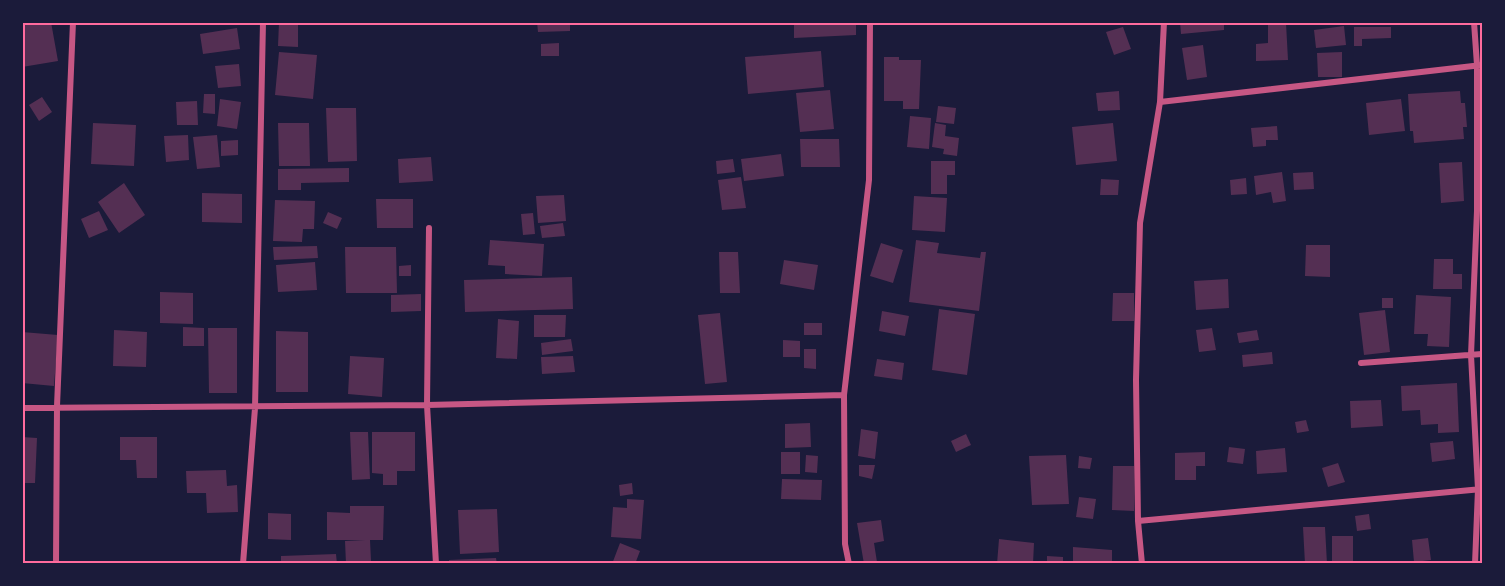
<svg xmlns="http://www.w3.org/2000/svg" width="1505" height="586" font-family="'DM Sans',sans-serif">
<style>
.building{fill:#542f53}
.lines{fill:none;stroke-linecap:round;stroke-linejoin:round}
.minor{stroke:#c65784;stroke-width:6}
.neatline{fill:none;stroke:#ff6b9d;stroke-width:2}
</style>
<rect width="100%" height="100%" fill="#1b1b3a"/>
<path class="building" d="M22 22H51L58 61 22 67Z
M279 22H298V47L278 46Z
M537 22H570V31L538 32Z
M794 22H856V35L794 38Z
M1180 22H1224V30L1181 34Z
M1268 23H1286L1288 60 1256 61V44L1268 43Z
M1344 26 1346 45 1316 48 1314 30Z
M1123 27 1131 49 1114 55 1106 32Z
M1354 27H1391V38L1362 39V46H1354Z
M237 28 240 49 203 54 200 34Z
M559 43V56H541V44Z
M1203 45 1207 77 1187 80 1182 48Z
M821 51 824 87 748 94 745 57Z
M279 52 317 55 313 99 275 95Z
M1342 52V77H1318L1317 53Z
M884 57H899V60H921L919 109H903V101H884Z
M239 64 241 86 218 88 215 66Z
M830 90 834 129 800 132 796 93Z
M1119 91 1120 110 1098 111 1096 93Z
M1460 91 1461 103H1465L1467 127H1463L1464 139 1414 143 1413 131H1410L1408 94Z
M204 94H215V114L203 113Z
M42 97 52 112 39 121 29 105Z
M220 99 241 102 237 129 217 126Z
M1401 99 1405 131 1369 135 1366 103Z
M197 101 198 125H177L176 102Z
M938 106 956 108 954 124 936 122Z
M326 108H356L357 161 328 162Z
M910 116 931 118 929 149 907 147Z
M93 123 136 125 134 166 91 164Z
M278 123H309L310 166H279Z
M935 123 946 125 945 136 959 138 957 156 943 154 944 149 932 147Z
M1113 123 1117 161 1076 165 1072 127Z
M1277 126 1278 140H1266V146L1253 147 1251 128Z
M188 135 189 160 166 162 164 136Z
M217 135 220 167 197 169 193 137Z
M800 139H839L840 167H801Z
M238 140V155L221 156V141Z
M781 154 784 176 744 181 741 159Z
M431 157 433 181 399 183 398 159Z
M733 159 735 172 717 174 716 161Z
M931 161H955V175H947V194H931Z
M1462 162 1464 201 1441 203 1439 163Z
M349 168V182L301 183V190H278V169Z
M1282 172 1286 201 1273 203 1271 192 1256 195 1254 176Z
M1313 172 1314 189 1294 190 1293 173Z
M741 177 746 208 722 210 718 180Z
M1246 178 1247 194 1231 195 1230 180Z
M1101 179 1119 180 1118 195H1100Z
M124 183 145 215 119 233 98 202Z
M202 193 242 194V223L202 222Z
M564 195 566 221 538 223 536 196Z
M914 196 947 198 945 232 912 230Z
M376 199H413V228H377Z
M275 200 315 201 314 229H303L302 242 273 241Z
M99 211 108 230 89 238 81 219Z
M328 212 342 218 337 229 323 223Z
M533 213 535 234 523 235 521 214Z
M563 223 565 236 542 238 540 226Z
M490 240 544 244 542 276 505 274V266L488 265Z
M916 240 939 243 937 253 980 258 981 252H986L979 311 909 302Z
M881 243 903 250 893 283 870 276Z
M1306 245H1330V277L1305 276Z
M317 246 318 258 274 260 273 247Z
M345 247H396L397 293H346Z
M719 252H738L740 293H720Z
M1434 259H1453V274H1462V289H1433Z
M784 260 818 265 814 290 780 284Z
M315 262 317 290 278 292 276 265Z
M411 265V276H399V266Z
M572 277 573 309 465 312 464 280Z
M1228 279 1229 308 1196 310 1194 281Z
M160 292 193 293V324L160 323Z
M1113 293H1134V321H1112Z
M421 294V311L391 312V295Z
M1416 295 1451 297 1449 347 1427 346 1428 334H1414Z
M1382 298H1393V308H1382Z
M939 309 975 314 967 375 932 370Z
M1385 310 1390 352 1364 355 1359 313Z
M882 311 909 316 905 336 879 331Z
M720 313 727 382 705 384 698 315Z
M534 315H566L565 337H534Z
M498 319 519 321 517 359 496 358Z
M804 323H822V335H804Z
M183 327 204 328V346H183Z
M208 328H237V393H209Z
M1212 328 1216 350 1199 352 1196 330Z
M114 330 147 332 146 367 113 366Z
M1257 330 1259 340 1239 343 1237 333Z
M276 331 308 332V392H276Z
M22 332 58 335 54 386 22 383Z
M571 339 573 351 542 355 541 343Z
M783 340 800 341V357H783Z
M804 349H816V369L804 368Z
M1272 352 1273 364 1243 367 1242 355Z
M350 356 384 358 382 397 348 394Z
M573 356 575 372 542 374 541 357Z
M877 359 904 363 902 380 874 376Z
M1457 383 1459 432 1438 433V424L1421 425 1420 410 1402 411 1401 386Z
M1381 400 1383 426 1351 428 1350 401Z
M1306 420 1309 431 1297 433 1295 422Z
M810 423 811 447 785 448V424Z
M861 429 878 432 875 459 858 456Z
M350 432H368L370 479 352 480Z
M372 432H415V471H397V485H383V474L372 473Z
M966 434 971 445 956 452 951 441Z
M22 437 37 438 35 483H22Z
M120 437H157V478H137L136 460H120Z
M1453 441 1455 459 1432 462 1430 443Z
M1229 447 1245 449 1243 464 1227 462Z
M1285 448 1287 472 1257 474 1256 451Z
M781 452H800V474H781Z
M1205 452V466H1196V480H1175V453Z
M806 455 818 456 817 473 805 472Z
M1066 455 1069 504 1032 505 1029 456Z
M1079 456 1092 458 1090 469 1078 468Z
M1338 463 1345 482 1328 487 1322 468Z
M859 465H875L872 479 859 476Z
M1113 466H1134V511L1112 510Z
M226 470 227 486 237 485 238 512 207 513 206 493H187L186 471Z
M782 479 822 480 821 500 781 499Z
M632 483 633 494 620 496 619 485Z
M1079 497 1096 499 1093 519 1076 517Z
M627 499 644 500 641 539 611 537 613 507 627 508Z
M350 506H384L383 540H370L371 561H377L378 564H346L345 541 365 540H327V512L350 513Z
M497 509 499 552 460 554 458 510Z
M268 513 291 514V540L268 539Z
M1369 514 1371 529 1357 531 1355 516Z
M881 520 884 541 874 543 877 562 864 564 857 523Z
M1303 527H1325L1327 564H1305Z
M1332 536H1353V564H1332Z
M1428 538 1431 560 1414 562 1412 540Z
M999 539 1034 543 1033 564H997Z
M620 543 640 551 635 564H612Z
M1073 547 1112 550V564H1073Z
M336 554 337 564H281V556Z
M1047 556 1063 557V564H1047Z
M496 558 497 564H449V560Z"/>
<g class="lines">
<path class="minor" d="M1474 22 1477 65V211L1471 355 1478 489 1475 564
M1160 102 1482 65
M429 228 427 405 436 564
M1361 363 1482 354
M22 408 427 405 844 395
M1138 521 1482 489
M56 564 57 406 73 22
M243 564 255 408 263 22
M849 564 845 544 844 395 869 180 870 22
M1142 564 1138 521 1136 380 1140 223 1160 102 1164 22"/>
</g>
<rect width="1505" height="586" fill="none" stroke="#1b1b3a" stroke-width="48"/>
<rect x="24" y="24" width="1457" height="538" class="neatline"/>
</svg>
